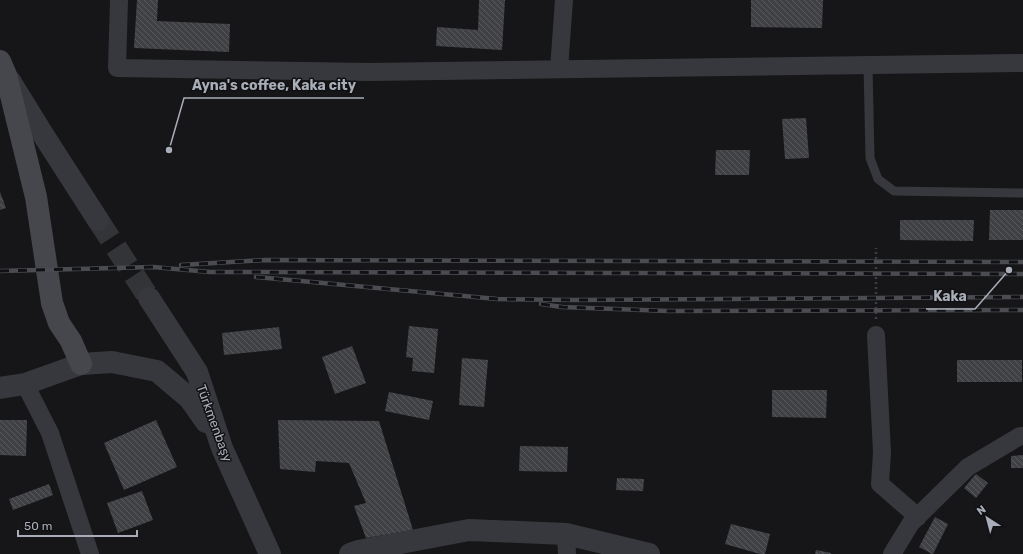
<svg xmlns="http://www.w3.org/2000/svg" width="1023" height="554" font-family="Rubik,sans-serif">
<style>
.building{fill:url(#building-back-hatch)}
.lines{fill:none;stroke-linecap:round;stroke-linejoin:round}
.tertiary-tunnel{stroke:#333438;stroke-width:22;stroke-dasharray:22 11;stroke-linecap:butt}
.path{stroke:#3d3f44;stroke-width:2.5;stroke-dasharray:2 3;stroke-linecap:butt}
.service{stroke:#37383d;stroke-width:9}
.minor{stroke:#37383d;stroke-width:18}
.tertiary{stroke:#37383d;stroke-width:22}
.secondary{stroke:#45474d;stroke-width:22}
.rail-casing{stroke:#4a4c52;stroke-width:4.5}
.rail{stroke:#111113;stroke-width:3;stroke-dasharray:9;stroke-linecap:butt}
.labels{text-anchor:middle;stroke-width:3;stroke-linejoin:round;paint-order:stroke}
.street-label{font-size:13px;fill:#a8adb8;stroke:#111113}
.leader{fill:none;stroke:#a8adb8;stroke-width:1.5}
.callout-dot{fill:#a8adb8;stroke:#111113;stroke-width:1.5}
.callout-label{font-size:14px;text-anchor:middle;font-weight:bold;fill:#a8adb8;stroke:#111113;stroke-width:3;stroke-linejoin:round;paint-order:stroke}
</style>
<defs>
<pattern id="building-back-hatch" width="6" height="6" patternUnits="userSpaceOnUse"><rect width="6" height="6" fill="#404145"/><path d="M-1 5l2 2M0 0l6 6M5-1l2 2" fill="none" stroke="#595a5e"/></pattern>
</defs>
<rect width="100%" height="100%" fill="#161618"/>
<path class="building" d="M137 0H158L157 21 230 24 229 52 134 48Z
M479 0H505L502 50 436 46 437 27 478 30Z
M751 0H823L822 28 751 27Z
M806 118 809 158 785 159 782 119Z
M716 150H750L749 175H715Z
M0 192 6 208 0 210Z
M990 210H1023V240H989Z
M900 220H974L973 241 900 240Z
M409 326 438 329 434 373 412 371 413 358 406 357Z
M279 327 282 349 224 355 222 333Z
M352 346 366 383 335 394 322 357Z
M462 358 488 360 484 407 459 405Z
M957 360H1022V382H957Z
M772 390H827L826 418 772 417Z
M389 392 433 401 429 420 385 411Z
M0 420H27L26 456 0 455Z
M156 420 177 467 124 490 104 443Z
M278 420 379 421 413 530 366 538 354 506 366 503 349 463 316 461 315 472 280 469Z
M520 446 568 447 567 472 519 471Z
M1023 455V468H1011V456Z
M976 474 988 483 976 498 964 488Z
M617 478 644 479 643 491 616 490Z
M49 484 53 495 13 510 9 499Z
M142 491 153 520 118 533 107 503Z
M935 517 948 524 933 554H932L919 547Z
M731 524 770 534 765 554H760L725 544Z
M816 550 831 553V554H815Z"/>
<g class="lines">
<path class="tertiary-tunnel" d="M98 220 149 298"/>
<path class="path" d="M876 319V248"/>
<path class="service" d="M868 65 870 158 878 179 894 191 1023 193"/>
<path class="minor" d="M119 0 117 68 369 72 1023 63
M559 69 564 0
M876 335 882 452 880 484 918 517
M25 384 50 433 90 554
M566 534 567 554
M892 554 911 523 968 467 1020 436H1023"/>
<path class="tertiary" d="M10 81 44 136 98 220
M149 298 197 372 222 448 270 554
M0 388 25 384 81 364 112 362 157 371 189 398 206 422
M350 554 358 551 469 530 566 534 649 554"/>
<path class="secondary" d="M0 61 6 75 36 197 52 303 59 323 71 341 81 364"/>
<g class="rail-casing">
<path id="rail" d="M181 265 266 260 1023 262
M0 271 153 267 210 272 1023 274
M256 277 301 281 497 299 575 300 1023 297
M541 304 562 307 668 311 1023 310"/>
</g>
<use href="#rail" class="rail"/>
</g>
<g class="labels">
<g class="street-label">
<text transform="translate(215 423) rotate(70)" y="5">Türkmenbaşy</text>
</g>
</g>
<path class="leader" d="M169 150L184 98H364M1009 270L975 309H926"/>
<g class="callout-dot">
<circle cx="169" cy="150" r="4"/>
<circle cx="1009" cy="270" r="4"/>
</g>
<g class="callout-label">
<text x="274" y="90">Ayna's coffee, Kaka city</text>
<text x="950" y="301">Kaka</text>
</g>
<g transform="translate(987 518) rotate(324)" stroke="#111113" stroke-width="3" paint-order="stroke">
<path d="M0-3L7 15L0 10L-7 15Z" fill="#a8adb8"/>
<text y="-6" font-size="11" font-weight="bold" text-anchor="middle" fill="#a8adb8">N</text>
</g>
<path d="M18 530v6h119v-6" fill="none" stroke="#a8adb8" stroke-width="2"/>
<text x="24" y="530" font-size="12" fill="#a8adb8" stroke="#111113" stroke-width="3" paint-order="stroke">50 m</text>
</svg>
